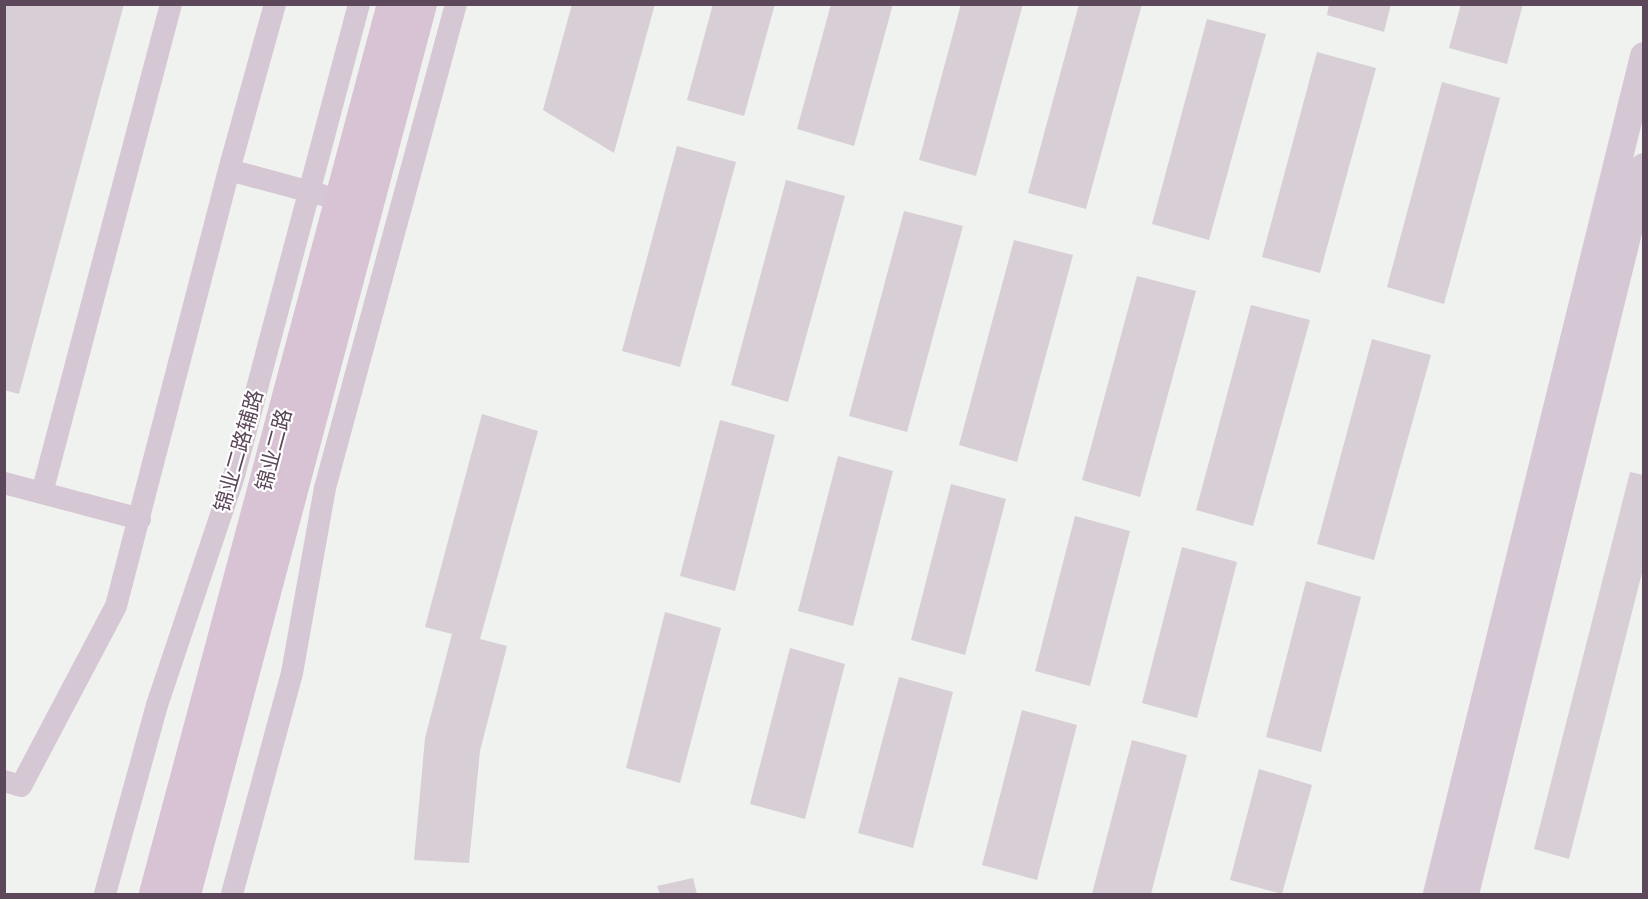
<svg xmlns="http://www.w3.org/2000/svg" width="1648" height="899" font-family="Karla,'Noto Sans SC',sans-serif">
<style>
.building{fill:#d7cfd5}
.lines{fill:none;stroke-linecap:round;stroke-linejoin:round}
.minor{stroke:#d6c7d4;stroke-width:22}
.tertiary{stroke:#d6c7d4;stroke-width:28}
.secondary{stroke:#d7c3d4;stroke-width:32}
.labels{text-anchor:middle;stroke-width:4.5;stroke-linejoin:round;paint-order:stroke}
.street-label{font-size:21px;fill:#5c485a;stroke:#fff}
</style>
<rect width="100%" height="100%" fill="#f0f2ef"/>
<path class="building" d="M4 4H124L19 394 4 390Z
M572 4H655L614 153 543 110Z
M713 4H775L744 116 687 100Z
M831 4H893L854 146 797 129Z
M961 4H1023L976 176 919 160Z
M1079 4H1142L1086 209 1028 193Z
M1329 4H1391L1384 32 1327 15Z
M1461 4H1523L1507 64 1449 48Z
M1207 19 1266 34 1209 240 1152 224Z
M1317 52 1376 68 1320 273 1262 257Z
M1442 82 1500 98 1444 304 1387 287Z
M677 146 736 162 680 367 622 351Z
M786 180 845 196 788 402 731 385Z
M904 211 963 226 907 432 849 416Z
M1014 240 1073 255 1017 462 959 445Z
M1137 276 1196 291 1140 497 1082 480Z
M1251 305 1310 320 1253 526 1196 510Z
M1372 339 1431 355 1374 560 1317 544Z
M482 414 538 431 480 639 507 646 480 751 469 863 414 860 425 738 452 634 425 627Z
M720 420 775 435 735 591 680 576Z
M838 456 893 471 853 626 798 611Z
M1630 472 1644 475V565L1569 859 1534 849Z
M951 484 1006 499 965 655 911 640Z
M1075 516 1130 531 1090 686 1035 671Z
M1182 547 1237 562 1197 718 1142 703Z
M1306 581 1361 597 1321 752 1266 737Z
M665 612 721 628 680 783 626 768Z
M790 648 845 664 805 819 750 804Z
M899 677 953 692 913 848 858 833Z
M1022 710 1077 725 1037 880 982 865Z
M1132 740 1187 755 1151 894H1092Z
M1259 769 1312 785 1282 894 1230 880Z
M693 878 697 894H660L657 886Z"/>
<g class="lines">
<path class="minor" d="M229 170 275 4
M4 483 140 519
M42 493 171 4
M4 781 21 786 116 606 229 170 322 195
M105 894 157 705 233 479 359 4
M232 894 292 673 325 488 456 4"/>
<path class="tertiary" d="M1437 894 1644 56
M1465 894 1644 167"/>
<path class="secondary" d="M155 894 393 4
M185 894 421 4"/>
</g>
<g class="labels">
<g class="street-label">
<text transform="translate(274 450) rotate(-75)" y="7">锦业二路</text>
<text transform="translate(239 451) rotate(-74)" y="7">锦业二路辅路</text>
</g>
</g>
<rect width="1648" height="899" fill="none" stroke="#5c485a" stroke-width="12"/>
</svg>
